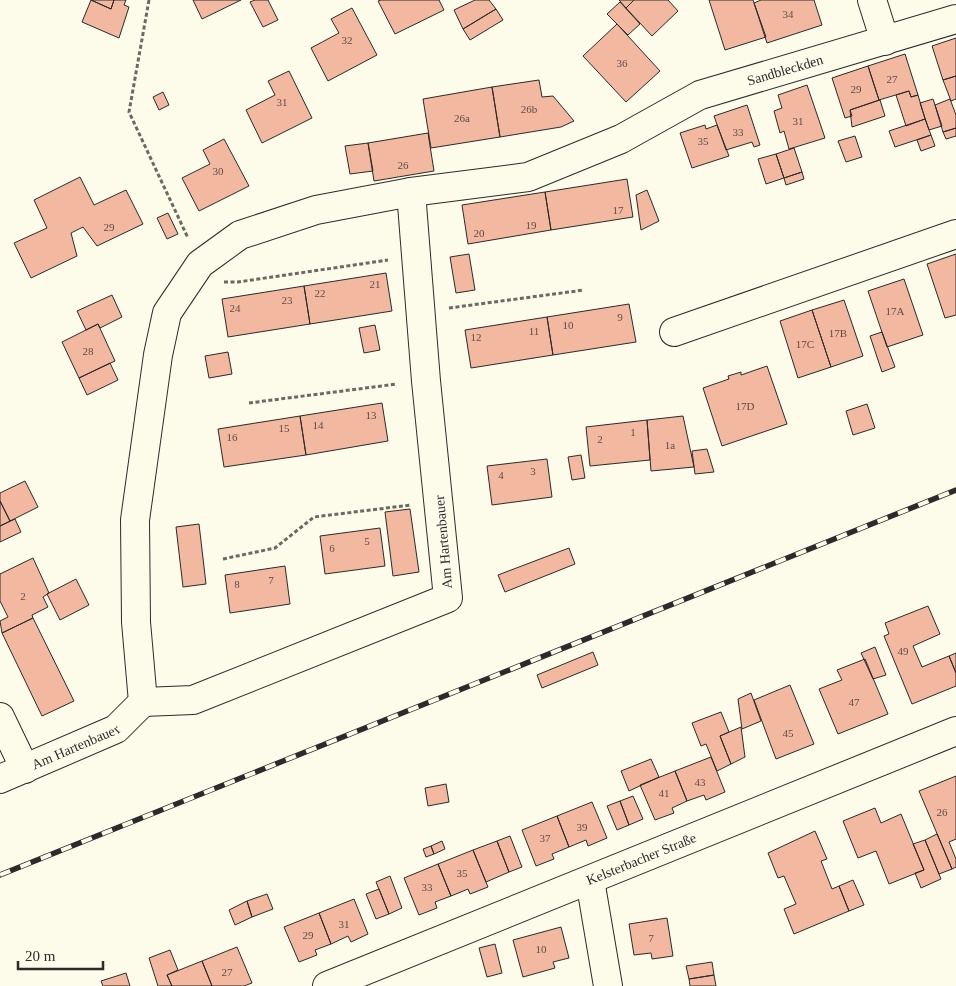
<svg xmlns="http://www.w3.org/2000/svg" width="956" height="986" font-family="Georgia,serif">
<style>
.building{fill:#f2b8a0;stroke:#2b2b2b}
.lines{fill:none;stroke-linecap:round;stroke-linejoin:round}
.minor-casing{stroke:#2b2b2b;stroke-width:30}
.path{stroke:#6a6964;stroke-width:3;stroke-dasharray:4 2.5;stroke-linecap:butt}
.minor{stroke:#fdfbea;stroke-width:28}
.rail-casing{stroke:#2b2b2b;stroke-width:5.5}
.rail{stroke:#fdfbea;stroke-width:4;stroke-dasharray:11;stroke-linecap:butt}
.labels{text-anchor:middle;stroke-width:4;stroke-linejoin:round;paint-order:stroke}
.number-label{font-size:11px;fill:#5d4e48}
.street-label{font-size:14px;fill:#2b2b2b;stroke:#fdfbea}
</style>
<rect width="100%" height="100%" fill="#fdfbea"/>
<path class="building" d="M91 0 111 9 114 0H126L124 5 129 7 119 38 82 22Z
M91 0H114L111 9Z
M193 0H241L202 19Z
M255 0H268L278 20 263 27 250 2Z
M381 0H439L444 10 395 34 378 1Z
M475 0H489L496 9 463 29 454 10Z
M619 0H634L626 8Z
M634 0H668L678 11 652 36 626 8Z
M709 0H753L766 37 725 50Z
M761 0H814L822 25 767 43 754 3Z
M620 2 640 24 628 35 607 14Z
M352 8 377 55 328 81 311 48 339 33 331 19Z
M496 9 503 20 470 40 463 29Z
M617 24 660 71 626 102 583 56Z
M956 38V76L943 80 932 46Z
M905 54 918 95 911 97 909 91 879 100 868 66Z
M868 66 879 100 850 110 852 116 845 118 832 78Z
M289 71 312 118 262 143 246 110 275 95 268 81Z
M956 76V99L951 101 943 80Z
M539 80 542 97 553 96 574 121 561 127 500 137 492 87Z
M807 85 825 138 789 149 784 131 780 133 774 111 782 108 778 95Z
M492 87 500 137 431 148 423 99Z
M909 91 911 97 918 95 925 119 906 126 896 95Z
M163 92 169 105 159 110 153 97Z
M933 99 942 126 929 130 920 103Z
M950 99 956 115V128L943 132 935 105Z
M880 100 885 116 852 127 850 110Z
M747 105 760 145 754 147 752 142 726 150 714 116Z
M925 119 931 135 895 147 889 131Z
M705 125 706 129 717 125 729 156 692 168 680 133Z
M956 128V136L946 139 943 132Z
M428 133 434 171 374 181 368 143Z
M931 135 935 146 921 151 917 140Z
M855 136 862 157 846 162 838 141Z
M224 139 249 186 199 211 182 178 210 164 203 150Z
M368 143 373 171 350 174 345 146Z
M794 148 802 172 784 178 776 154Z
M776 154 784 178 766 184 758 159Z
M802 172 804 179 786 185 784 178Z
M80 177 94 205 126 190 143 224 97 246 83 227 71 233 77 256 31 278 14 243 47 228 34 200Z
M627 179 633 217 551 230 545 192Z
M647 190 659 221 641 230 636 195Z
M545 192 551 230 468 244 462 205Z
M168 213 178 234 167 239 157 218Z
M469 254 475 290 456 293 450 257Z
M956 254V315L945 318 927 264Z
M386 273 392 311 310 324 304 286Z
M904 279 923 335 887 347 868 291Z
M304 286 310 324 228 337 222 299Z
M112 295 122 317 100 328 98 324 86 330 77 311Z
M844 300 863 356 831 367 812 310Z
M629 304 636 342 553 355 547 317Z
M812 310 831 367 798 378 780 321Z
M547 317 553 355 471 368 465 330Z
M98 324 115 361 79 378 62 342Z
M375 325 380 350 364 353 359 328Z
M882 332 895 367 882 372 870 336Z
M228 352 232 374 209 378 205 356Z
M110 363 118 380 87 395 79 378Z
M767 366 787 424 722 446 703 388 729 379 728 376 741 372V375Z
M382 403 388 441 306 455 300 416Z
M867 404 875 428 853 435 846 411Z
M300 416 306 455 224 467 218 429Z
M683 416 694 467 651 471 647 420Z
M647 420 650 460 590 466 586 427Z
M707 449 714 472 695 474 692 451Z
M581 455 585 478 572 480 568 457Z
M547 459 552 497 492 505 487 466Z
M25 481 38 507 10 521 0 501V493Z
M0 501 10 521 0 526Z
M410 509 419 572 393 576 385 512Z
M15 519 21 532 0 542V526Z
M199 524 206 584 183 587 176 527Z
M380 528 385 566 325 574 320 536Z
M569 548 575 564 505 592 498 575Z
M33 558 49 593 43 597 48 607 32 615 33 618 2 633 0 621 8 617 0 601V574Z
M285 566 290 604 230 613 225 575Z
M76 579 89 605 60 620 47 594Z
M928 606 940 634 913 646 922 667 949 656 956 673V686L912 704 884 636 889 634 885 623Z
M33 618 74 701 42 716 2 633Z
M875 647 886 675 873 679 861 653Z
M593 652 598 665 542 688 537 675Z
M956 653V673L949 656Z
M865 659 888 714 838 734 819 689 842 680 837 670Z
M790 685 814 744 776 759 754 700Z
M751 693 761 721 742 729 738 699Z
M721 712 729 732 720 736 731 764 717 771 706 744 701 746 692 723Z
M741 727 745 757 731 764 720 736Z
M711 757 725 792 706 800 704 795 687 801 675 771Z
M651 759 659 777 629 791 621 771Z
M675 771 687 801 672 808 674 813 655 820 640 785Z
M956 776V839L949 842 956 859V867L952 869 919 791Z
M446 784 449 802 428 806 425 788Z
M633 796 643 819 629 825 620 801Z
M620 801 629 825 617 830 607 806Z
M592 802 607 838 588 846 586 840 569 847 557 816Z
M875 808 881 823 901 814 924 870 889 884 876 851 858 858 843 821Z
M557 816 569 847 552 854 554 859 536 866 522 830Z
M815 831 827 859 821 861 832 889 839 886 849 911 794 934 784 909 796 904 784 876 778 878 768 853Z
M937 834 952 869 939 874 925 840Z
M510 836 522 867 509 872 497 841Z
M925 840 941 879 921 888 915 873 924 870 913 844Z
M442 841 445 849 434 854 431 846Z
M497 841 509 872 486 882 473 850Z
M431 846 434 854 426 857 423 849Z
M473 850 488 887 470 894 468 889 451 896 438 864Z
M438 864 451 896 435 902 437 908 419 915 404 878Z
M390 876 402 908 389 914 376 882Z
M853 880 864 905 849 911 839 886Z
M379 889 389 914 376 919 366 894Z
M267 894 273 909 252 917 247 901Z
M354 899 368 934 351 942 348 936 331 944 319 913Z
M247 901 252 917 235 925 229 910Z
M319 913 331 944 315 950 317 955 299 962 284 927Z
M667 918 673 956 652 959 651 953 634 955 629 924Z
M561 927 569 958 553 962 555 968 523 977 513 940Z
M495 944 502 973 487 977 479 948Z
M237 947 252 983 244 986H212L202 961Z
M170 950 178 970 167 975 172 986H158L149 958Z
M202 961 212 986H172L167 975Z
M712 962 714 975 689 979 686 966Z
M126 973 130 986H103L101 981Z
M714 975 716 986H690L689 979Z"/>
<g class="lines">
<g class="minor-casing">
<g id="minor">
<path d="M872 0 885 41"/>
<path d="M674 332 956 234"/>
<path d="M143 702 193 700 448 598 426 381 411 192"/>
<path d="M0 717 25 769"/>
<path id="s1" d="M0 779 116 729 143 702 136 622 135 520 158 355 167 313 200 264 240 235 316 210 411 192 528 177 621 139 700 95 956 19"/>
<path d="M590 880 608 986"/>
<path id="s2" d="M327 986 956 731"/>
</g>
</g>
<path class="path" d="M149 0 129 112 188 238
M224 282H238L388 260
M449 308 584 290
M249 403 397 384
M223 559 275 548 314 517 411 505"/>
<use href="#minor" class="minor"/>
<g class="rail-casing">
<path id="rail" d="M0 875 956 490"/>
</g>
<use href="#rail" class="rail"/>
</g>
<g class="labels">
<g class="number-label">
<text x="788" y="18">34</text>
<text x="347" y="44">32</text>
<text x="622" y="67">36</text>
<text x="892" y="83">27</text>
<text x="856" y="93">29</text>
<text x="282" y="106">31</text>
<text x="529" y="113">26b</text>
<text x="462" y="122">26a</text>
<text x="798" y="125">31</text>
<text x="738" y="136">33</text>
<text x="703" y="145">35</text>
<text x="403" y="169">26</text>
<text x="218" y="175">30</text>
<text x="618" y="214">17</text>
<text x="531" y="229">19</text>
<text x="109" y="231">29</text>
<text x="479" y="237">20</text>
<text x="375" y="288">21</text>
<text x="320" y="297">22</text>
<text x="287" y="304">23</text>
<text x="235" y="312">24</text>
<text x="895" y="315">17A</text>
<text x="620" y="321">9</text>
<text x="568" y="329">10</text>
<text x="534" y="335">11</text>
<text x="838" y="337">17B</text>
<text x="476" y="341">12</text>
<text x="805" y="348">17C</text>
<text x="88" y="355">28</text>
<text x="745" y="410">17D</text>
<text x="371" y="419">13</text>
<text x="318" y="429">14</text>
<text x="284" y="432">15</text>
<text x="633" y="436">1</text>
<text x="232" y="441">16</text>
<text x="600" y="443">2</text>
<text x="670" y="449">1a</text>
<text x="533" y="475">3</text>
<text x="501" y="479">4</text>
<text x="367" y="545">5</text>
<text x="332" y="552">6</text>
<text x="271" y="584">7</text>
<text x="237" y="588">8</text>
<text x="23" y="600">2</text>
<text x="903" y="655">49</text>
<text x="854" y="706">47</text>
<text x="788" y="737">45</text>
<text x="700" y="786">43</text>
<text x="664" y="797">41</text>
<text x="942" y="816">26</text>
<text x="582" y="831">39</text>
<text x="545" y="842">37</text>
<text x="462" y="877">35</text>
<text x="427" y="891">33</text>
<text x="344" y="928">31</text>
<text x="308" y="939">29</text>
<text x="651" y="942">7</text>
<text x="541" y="953">10</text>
<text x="227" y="976">27</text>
</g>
<g class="street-label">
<text dy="5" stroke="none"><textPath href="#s1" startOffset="1239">Sandbleckden</textPath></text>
<text transform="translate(443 542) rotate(-95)" y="5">Am Hartenbauer</text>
<text dy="5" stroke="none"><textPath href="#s1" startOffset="82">Am Hartenbauer</textPath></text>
<text dy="5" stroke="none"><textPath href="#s2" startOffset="339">Kelsterbacher Straße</textPath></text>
</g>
</g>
<path d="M18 961v8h85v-8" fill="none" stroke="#2b2b2b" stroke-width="2.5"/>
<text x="25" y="961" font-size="15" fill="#2b2b2b" stroke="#fdfbea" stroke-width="4" paint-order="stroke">20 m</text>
</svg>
